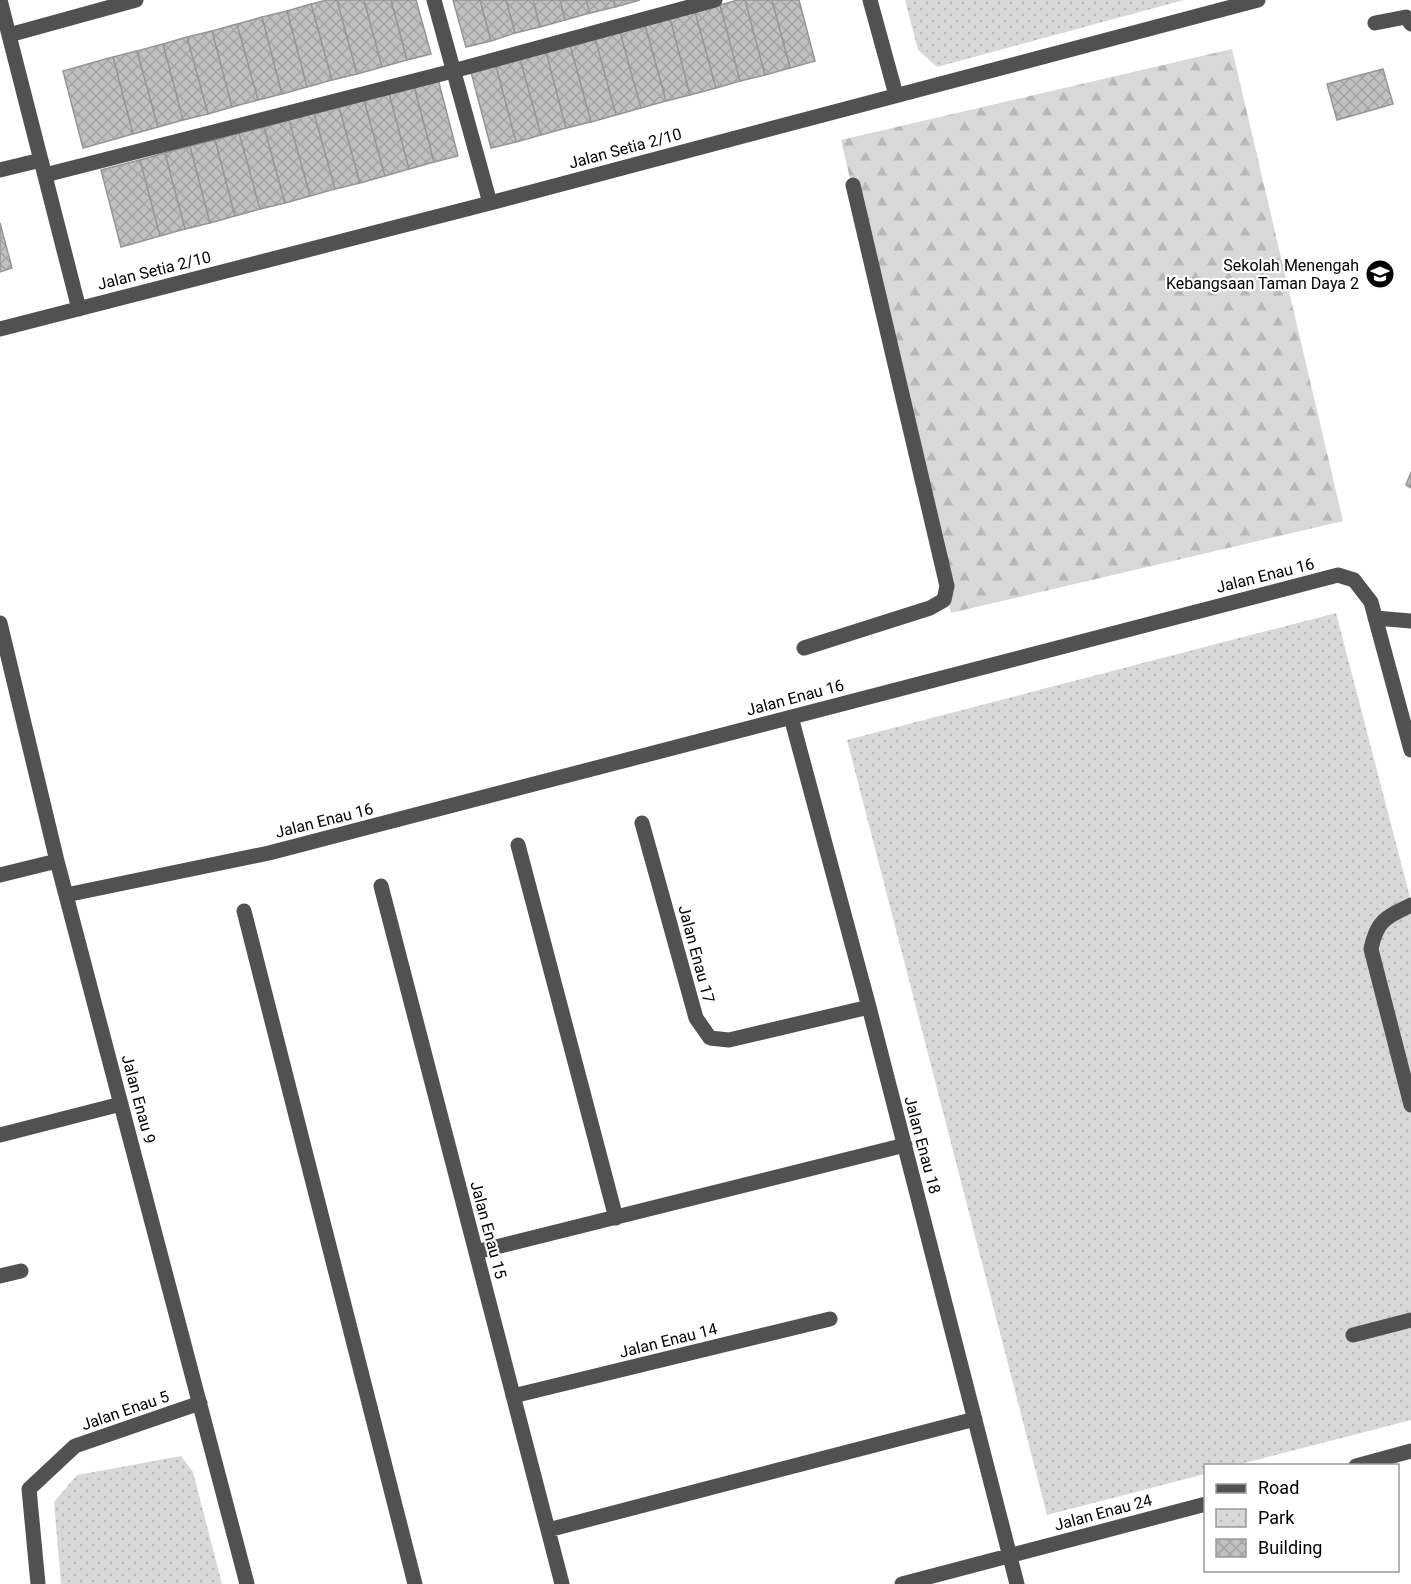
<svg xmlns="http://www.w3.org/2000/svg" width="1411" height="1584" font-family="Roboto,sans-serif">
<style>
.forest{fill:url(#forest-firs)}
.park{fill:url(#park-dots)}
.building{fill:url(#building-cross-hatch);stroke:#959595;stroke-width:1.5}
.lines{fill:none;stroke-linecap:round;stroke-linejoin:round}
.minor{stroke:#515151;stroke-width:15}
.labels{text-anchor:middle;stroke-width:4.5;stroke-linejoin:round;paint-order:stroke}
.street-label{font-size:16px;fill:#000;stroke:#fff}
.poi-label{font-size:16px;fill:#000;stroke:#fff;text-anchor:end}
</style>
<defs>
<pattern id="forest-firs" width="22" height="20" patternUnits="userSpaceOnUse" patternTransform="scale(1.5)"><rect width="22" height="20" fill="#d8d8d8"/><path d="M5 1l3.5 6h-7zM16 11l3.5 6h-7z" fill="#b8b8b8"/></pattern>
<pattern id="park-dots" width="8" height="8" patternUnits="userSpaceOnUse" patternTransform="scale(1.5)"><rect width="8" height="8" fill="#d8d8d8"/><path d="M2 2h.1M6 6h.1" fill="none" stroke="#b8b8b8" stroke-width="1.8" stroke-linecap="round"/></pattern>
<pattern id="building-cross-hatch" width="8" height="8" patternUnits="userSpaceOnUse" patternTransform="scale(1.5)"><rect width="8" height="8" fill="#c0c0c0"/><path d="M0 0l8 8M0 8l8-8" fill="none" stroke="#a3a3a3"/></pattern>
</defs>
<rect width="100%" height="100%" fill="#fff"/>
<path class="forest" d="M1232 49 1343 521 951 613 841 140Z"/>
<path class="park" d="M905 0H1184L937 67 918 50Z
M1336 613 1411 901V1420L1237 1465 1206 1466 1205 1474 1047 1515 847 740Z
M181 1456 193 1472 222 1584H61L54 1502 77 1475Z"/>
<path class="building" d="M327 0H337L357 74 332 80 311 4Z
M337 0H364L382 67 357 74Z
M364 0H391L407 60 382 67Z
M391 0H416L431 54 407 60Z
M453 0H480L491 41 466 47Z
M480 0H506L515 33 491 41Z
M506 0H533L540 27 515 33Z
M533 0H560L565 20 540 27Z
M560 0H586L590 13 565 20Z
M586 0H613L615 7 590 13Z
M613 0H640L615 7Z
M738 0H745L765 75 740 81 720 5Z
M745 0H772L790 68 765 75Z
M772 0H799L815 61 790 68Z
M311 4 332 80 307 87 287 11Z
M720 5 740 81 716 88 695 12Z
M287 11 307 87 282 94 262 17Z
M695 12 716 88 690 95 670 18Z
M262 17 282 94 258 100 237 24Z
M670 18 690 95 666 101 645 25Z
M237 24 258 100 232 107 212 31Z
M645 25 666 101 641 108 620 32Z
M212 31 232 107 208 114 187 37Z
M620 32 641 108 616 115 595 38Z
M187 37 208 114 183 120 163 44Z
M595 38 616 115 591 122 570 45Z
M163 44 183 120 158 127 137 51Z
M570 45 591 122 566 128 546 52Z
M137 51 158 127 133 134 113 57Z
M546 52 566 128 541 135 520 59Z
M113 57 133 134 83 148 63 71Z
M520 59 541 135 516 142 496 66Z
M496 66 516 142 491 148 471 72Z
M1383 69 1393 104 1337 120 1327 84Z
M438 79 458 156 434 162 414 86Z
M414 86 434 162 409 169 389 93Z
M389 93 409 169 385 176 364 100Z
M364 100 385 176 360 183 339 107Z
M339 107 360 183 335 189 314 113Z
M314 113 335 189 310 196 289 120Z
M289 120 310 196 285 203 264 127Z
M264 127 285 203 260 209 239 133Z
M239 133 260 209 235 216 215 140Z
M215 140 235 216 210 223 190 146Z
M190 146 210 223 185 229 165 153Z
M165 153 185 229 160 236 140 160Z
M140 160 160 236 121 247 101 170Z
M0 223 12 268 0 272Z
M1411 472V488L1406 485Z"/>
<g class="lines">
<path class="minor" d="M0 0 79 309
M434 0 490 203
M870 0 896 95
M1375 23 1406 17 1411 24
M9 35 136 0
M0 170 41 160
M45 175 453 71 715 0
M0 329 490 203 1258 0
M1375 618 1411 621
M0 623 57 861 247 1584
M804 648 930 608 944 600 947 586 853 185
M791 717 869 1007 1017 1584
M642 823 696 1018 710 1038 729 1040 869 1007
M518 845 616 1218
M0 875 57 861
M381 886 562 1584
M66 895 269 853 1338 575 1354 580 1371 602 1411 750
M1411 905C1386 917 1377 920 1371 949L1411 1105
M244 911 415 1584
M0 1135 121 1104
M476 1252 905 1145
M0 1276 21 1271
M1353 1335 1411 1320
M513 1396 830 1319
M1356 1466 1411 1451
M548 1530 975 1419
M38 1584 29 1489 75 1446 200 1403
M902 1584 1206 1504"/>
</g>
<defs>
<g id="school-disc" transform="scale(1.5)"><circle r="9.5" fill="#000" stroke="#fff"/><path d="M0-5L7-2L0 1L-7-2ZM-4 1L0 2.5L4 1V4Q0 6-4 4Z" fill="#fff"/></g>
</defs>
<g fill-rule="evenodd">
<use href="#school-disc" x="1380" y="274"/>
</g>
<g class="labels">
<g class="street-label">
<text transform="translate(625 148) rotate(-15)" y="6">Jalan Setia 2/10</text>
<text transform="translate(154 270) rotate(-14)" y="6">Jalan Setia 2/10</text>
<text transform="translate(1265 575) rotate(-14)" y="6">Jalan Enau 16</text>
<text transform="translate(795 697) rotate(-15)" y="6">Jalan Enau 16</text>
<text transform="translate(324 820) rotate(-14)" y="6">Jalan Enau 16</text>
<text transform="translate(697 954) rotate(75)" y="6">Jalan Enau 17</text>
<text transform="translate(139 1099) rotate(75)" y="6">Jalan Enau 9</text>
<text transform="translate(923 1145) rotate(75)" y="6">Jalan Enau 18</text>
<text transform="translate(489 1230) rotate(75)" y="6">Jalan Enau 15</text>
<text transform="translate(668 1340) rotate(-14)" y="6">Jalan Enau 14</text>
<text transform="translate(125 1410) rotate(-19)" y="6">Jalan Enau 5</text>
<text transform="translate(1103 1512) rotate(-15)" y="6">Jalan Enau 24</text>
</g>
<g class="poi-label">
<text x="1359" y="271">Sekolah Menengah<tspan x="1359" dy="18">Kebangsaan Taman Daya 2</tspan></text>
</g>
</g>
<rect x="1204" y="1464" width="195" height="108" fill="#ffffff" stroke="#999999" stroke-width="1.5"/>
<rect x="1216" y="1484" width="30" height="9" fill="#515151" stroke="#999999" stroke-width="1.5"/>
<text x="1258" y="1494" font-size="18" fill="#000000">Road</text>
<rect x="1216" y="1509" width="30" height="18" fill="url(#park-dots)" stroke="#999999" stroke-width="1.5"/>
<text x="1258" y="1524" font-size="18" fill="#000000">Park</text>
<rect x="1216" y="1539" width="30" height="18" fill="url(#building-cross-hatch)" stroke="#999999" stroke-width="1.5"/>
<text x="1258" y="1554" font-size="18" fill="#000000">Building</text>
</svg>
